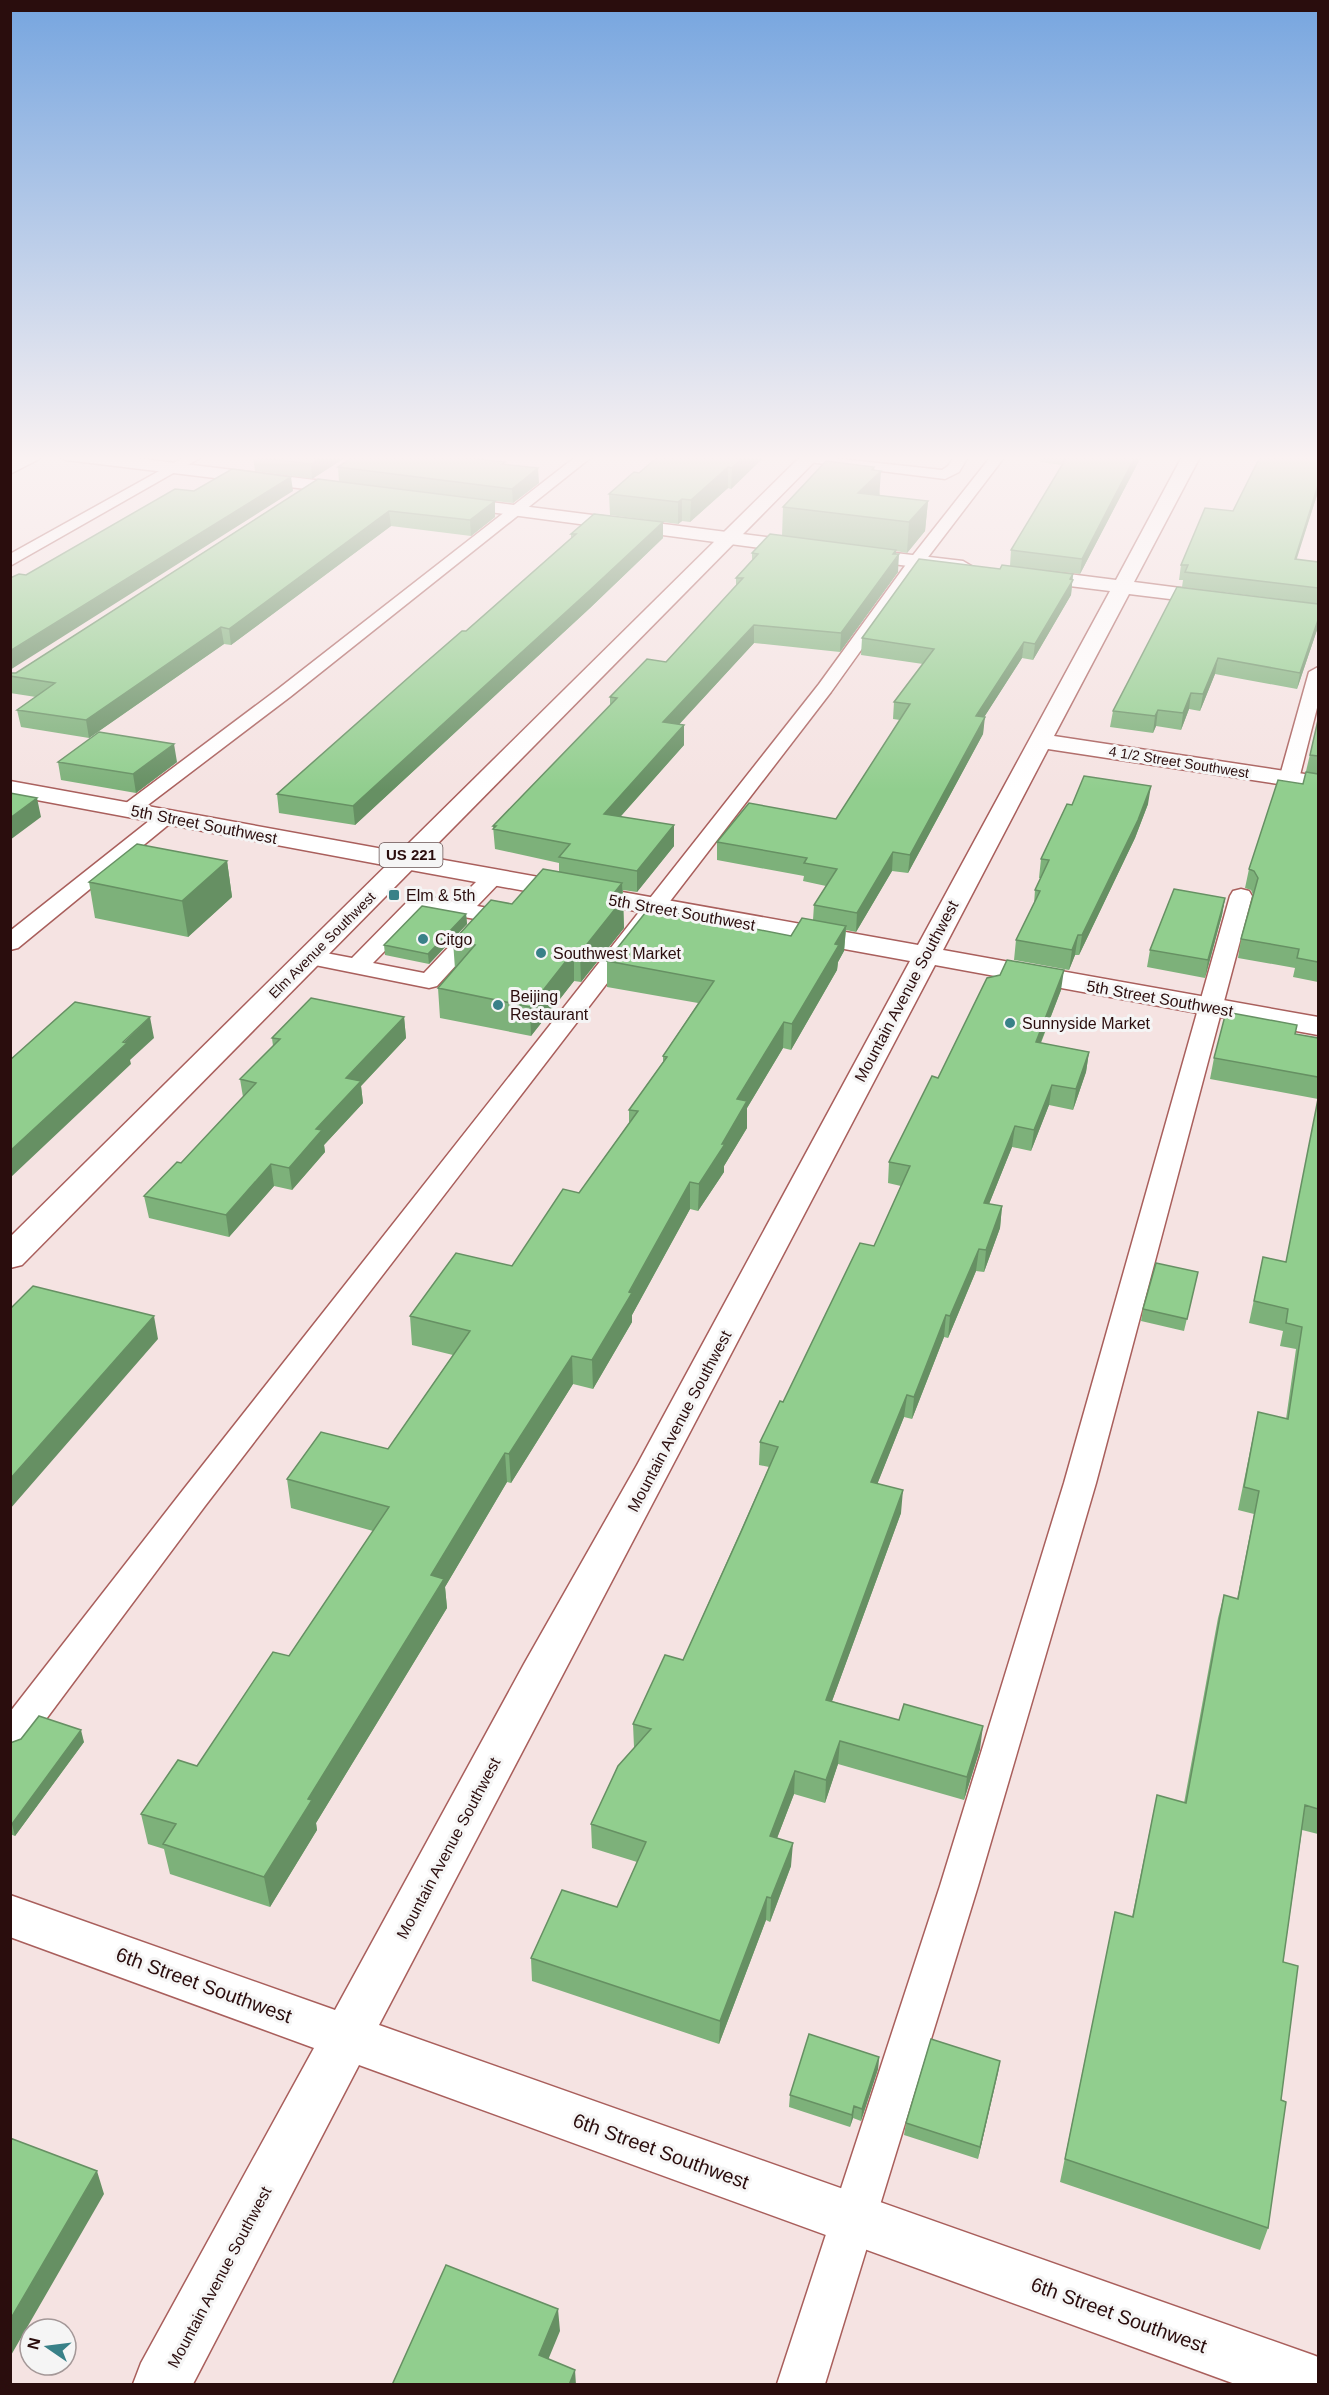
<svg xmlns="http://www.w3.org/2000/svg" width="1329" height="2395" font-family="Arial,sans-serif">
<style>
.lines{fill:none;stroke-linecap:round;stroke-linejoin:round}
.lane-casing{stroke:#a95f5c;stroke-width:3}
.street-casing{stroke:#a95f5c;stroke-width:3}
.secondary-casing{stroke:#a95f5c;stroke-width:3}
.primary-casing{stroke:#a95f5c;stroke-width:3}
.lane{fill:#fff;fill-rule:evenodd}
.street{fill:#fff;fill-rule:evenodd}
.secondary{fill:#fff;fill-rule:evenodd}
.primary{fill:#fff;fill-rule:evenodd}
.wall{fill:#7db17a}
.shaded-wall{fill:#669063}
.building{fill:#91ce8e;stroke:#669063;stroke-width:1.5}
.poi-dot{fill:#398188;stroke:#f5f5f5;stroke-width:2}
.labels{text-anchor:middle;stroke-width:6;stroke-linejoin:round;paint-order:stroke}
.far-street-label{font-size:14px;fill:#2a0d0d;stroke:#f5f5f5}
.shield{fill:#f5f5f5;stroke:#675353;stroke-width:1.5}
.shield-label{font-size:15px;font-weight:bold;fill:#2a0d0d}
.street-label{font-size:16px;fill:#2a0d0d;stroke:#f5f5f5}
.poi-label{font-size:16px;fill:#2a0d0d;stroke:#f5f5f5;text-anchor:start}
.near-street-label{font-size:20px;fill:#2a0d0d;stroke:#f5f5f5}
</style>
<rect width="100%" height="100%" fill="#f5e3e2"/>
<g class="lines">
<g class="lane-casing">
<path id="lane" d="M188 455H205L10 566V554Z
M578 455H594L290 697 136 814H122L119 810 122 806 278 689Z
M804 455 942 470 948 466 955 455H969L959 472 945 479 809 462 804 461Z
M992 455H1006L922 565 831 692 205 1506 23 1750 10 1755V1712L183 1490 819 684 910 559Z
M1318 667V704L1299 779 1296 783H1282L1279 779 1309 672Z
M166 811 173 813 176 817 173 821 18 948 10 950V931L159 813Z
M493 872 501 873 504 878 477 906 499 910 502 915 437 986 429 988 310 964 302 962 299 957 302 952 310 950 352 958 412 897 420 895 456 902 485 873ZM425 910 475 919 424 973 373 963Z
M1241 889 1249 891 1252 896 1096 1483 978 1886 825 2384H777L940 1886 1064 1483 1230 896 1233 891Z"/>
</g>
<g class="street-casing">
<path id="street" d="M24 455H47L10 474V462Z
M57 455H110L356 485 365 490 356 495 66 460Z
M1183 455H1201L1134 582 1219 593 1226 595 1229 599 1226 603 1219 605 1129 594 1054 736 1318 776V790L1048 749 943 950 1318 1017V1035L935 965 379 2025 1313 2355 1318 2357V2384H1235L359 2065 193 2384H133L141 2363 314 2048 10 1937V1895L335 2010 524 1664 637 1465 910 961 405 869 396 866 392 861 396 856 405 853 918 945 1110 591 1029 581 1022 579 1019 575 1022 571 1029 569 1116 580Z
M451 497 805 542 815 548 805 554 445 506 442 502 445 498Z
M853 548 963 561 973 567 963 573 846 558 843 554 846 550Z"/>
</g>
<g class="secondary-casing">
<path id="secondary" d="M10 781 405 853 414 856 418 861 414 866 405 869 10 795Z"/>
</g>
<g class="primary-casing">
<path id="primary" d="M802 455H821L22 1265 10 1268V1237Z"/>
</g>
<use href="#lane" class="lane"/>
<use href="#street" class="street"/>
<use href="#secondary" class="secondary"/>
<use href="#primary" class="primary"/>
</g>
<path class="wall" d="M257 455H349L312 479 255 471 253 457Z
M356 455H462L459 457 505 465 539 483 513 503 339 482 338 467Z
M660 455H766L731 489 728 488 690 522 682 521 678 524 610 515 609 494 639 473Z
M1041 455H1142L1080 574 1010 566 1011 550 1062 465 1040 462Z
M1318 455V495H1317L1296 559 1318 562V627L1297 689 1215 674 1200 711 1189 709 1181 730 1156 726 1153 733 1110 727 1113 711 1318 604 1182 587 1183 580H1179L1181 565 1233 511Z
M874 467 880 496 928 501 925 531 907 553 896 551 898 572 840 652 754 643 679 724 684 745 621 816 674 846 637 892 623 890 624 928 581 982 574 981 531 1036 440 1018 438 988 455 969 453 941 512 904 559 871V863L495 849 493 826 610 706V697L666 662 736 586V578L752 560V553L782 536 783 507Z
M318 479 495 517 471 536 391 526 231 645 224 644 89 738 21 727 17 710 36 697 10 693V673H16Z
M571 534 663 538 590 608 355 825 279 813 277 794 466 631 571 538Z
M1000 569 1073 574 1071 595 1033 660 1022 658 984 717 983 734 908 873 892 871 856 932 846 930 844 951 838 962 837 970 791 1050 783 1048 747 1108V1128L724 1166V1172L698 1211 690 1209 632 1315V1322L593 1389 573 1384 511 1483 507 1482 445 1587 447 1608 316 1823 317 1830 270 1907 170 1874 164 1849 148 1844 141 1814 197 1766 289 1656 373 1531 291 1508 287 1479 388 1449 453 1355 412 1345 410 1316 512 1266 579 1193 629 1123V1110L663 1062V1056L698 1003 607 987V961L791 936 813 920 814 905 826 886 803 881 804 876 717 860V842L836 819 900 720 893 719 894 702 923 664 861 655 862 638Z
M1318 720V982L1293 977 1295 968 1238 958 1241 939 1253 895 1251 890 1245 888 1249 869 1303 784Z
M58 762H177L136 793 61 780Z
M1148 804 1135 838 1079 955H1075L1069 970 1014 960 1016 940 1034 904 1035 890 1041 878H1039L1041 859 1072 805Z
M227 861 232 897 188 937 95 918 89 882Z
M1225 898 1222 915 1205 978 1147 967 1150 950Z
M466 914 467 924 429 964 385 955 384 945Z
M1061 990 1041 1043 1089 1052 1086 1072 1073 1110 1049 1105 1031 1151 1012 1147 989 1204 1002 1206 1000 1228 984 1272 976 1271 948 1338 944 1337 912 1419 904 1417 877 1484 901 1513 832 1701 980 1749 964 1800 838 1764 825 1803 794 1794 777 1838 791 1866 770 1922 766 1920 719 2044 532 1981 531 1958 617 1907 637 1862 592 1848 591 1824 635 1747H634L633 1724 683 1660 769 1467 759 1465 760 1442 783 1402 874 1246 901 1186 888 1183 889 1162 938 1078Z
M404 1017 406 1038 361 1086 363 1103 324 1145 325 1152 292 1190 274 1186 229 1237 149 1218 144 1196 181 1163 243 1097 240 1079 273 1046 272 1038Z
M1295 1034 1318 1038V1834L1302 1830 1283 1962 1281 2100 1268 2228 1260 2250 1060 2182 1115 1912 1132 1917 1157 1795 1184 1803 1218 1618 1224 1595 1237 1599 1254 1514 1238 1510 1258 1412 1286 1419 1296 1349 1280 1346 1283 1331 1249 1323 1263 1257 1286 1262 1318 1099 1210 1079 1214 1058Z
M1198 1272 1184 1331 1141 1321 1143 1309Z
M21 1739 84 1742 15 1836 10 1834V1743Z
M879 2057 878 2069 861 2121 853 2118 850 2127 789 2107 790 2095Z
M1000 2061 978 2159 904 2135 906 2123Z"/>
<path class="shaded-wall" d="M326 455H349L312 479 311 464Z
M439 455H462L440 469Z
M745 455H766L731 489 732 468Z
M1136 455H1142L1080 574 1082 559Z
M728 467V488L690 522 691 500Z
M874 467 873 479 881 471 879 500 858 493Z
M538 468 539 483 513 503 512 489Z
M291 477 293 491 10 670V651Z
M1318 485 1317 495 1292 574 1295 559Z
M682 499V521L678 524V502Z
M495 501V517L471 536 470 520Z
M928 501 925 531 907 553 909 522Z
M389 511 391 526 231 645 229 629Z
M663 522V538L590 608 355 825 353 806Z
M896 550V559L899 554 898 572 840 652 841 633Z
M1073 574 1071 595 1033 660 1035 644Z
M1318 620V627L1297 689 1300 673Z
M754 625V643L663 742V722Z
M221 627 224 644 89 738 86 720Z
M1024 642 1022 658 974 733 976 716Z
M1218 658 1215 674 1200 711 1203 694Z
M1191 693 1189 709 1181 730 1183 713Z
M1158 710 1156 726 1153 733 1155 716Z
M985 717 983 734 908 873 910 855Z
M684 725V745L605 834 604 814Z
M174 744 177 762 136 793 133 774Z
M1151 786 1148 804 1135 838 1079 955 1082 935Z
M37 798 41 817 10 840V818Z
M674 825V846L637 892V871Z
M893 852 892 871 856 932 857 913Z
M227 861 232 897 188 937 182 901Z
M622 883 624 928 581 982 580 953 611 897Z
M1225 898 1222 915 1205 978 1208 960Z
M466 914 467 924 429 964 428 954Z
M846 926 844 951 838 962 837 970 791 1050 792 1024 835 944Z
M1078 935 1075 955 1069 970 1072 950Z
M574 951V981L531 1036 530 1007Z
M1064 970 1061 990 1033 1062 1036 1042Z
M150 1017 154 1038 130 1060 131 1064 10 1178V1151Z
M404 1017 406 1038 361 1086 363 1103 324 1145 325 1152 292 1190 289 1168 316 1129 346 1078Z
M784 1022 783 1048 747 1108V1128L724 1166V1172L698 1211 699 1184 722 1144 737 1099Z
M1089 1052 1086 1072 1073 1110 1076 1089Z
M1052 1085 1049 1105 1031 1151 1034 1130Z
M1015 1126 1012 1147 981 1224 984 1203Z
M271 1164 274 1186 229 1237 226 1215Z
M690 1182V1209L632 1315V1322L593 1389 592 1360Z
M1002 1206 1000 1228 984 1272 986 1250Z
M979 1249 976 1271 948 1338 950 1316Z
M946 1315 944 1337 912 1419 914 1397Z
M154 1316 158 1339 10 1509V1479Z
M572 1356 573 1384 511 1483 509 1454Z
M907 1395 904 1417 869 1505 871 1482Z
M505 1453 507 1482 445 1587 447 1608 316 1823 317 1830 270 1907 264 1877 431 1575Z
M903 1490 901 1513 824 1723 826 1700Z
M983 1726 980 1749 964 1800 967 1777Z
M81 1730 84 1742 15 1836 12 1824Z
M840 1741 838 1764 825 1803 826 1780Z
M795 1771 794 1794 769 1859 770 1836Z
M793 1843 791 1866 770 1922 771 1898Z
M767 1897 766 1920 719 2044 720 2021Z
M879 2057 878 2069 861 2121 862 2109Z
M1000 2061 998 2073 978 2159 980 2147Z
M854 2106 853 2118 850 2127 852 2115Z
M97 2171 104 2194 10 2357V2320Z
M558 2309 560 2331 541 2377 539 2355Z
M575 2370 576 2385H569Z"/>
<path class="building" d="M257 455H326L311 464 253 457Z
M356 455H441L505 462 502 464 538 468 512 489 338 467Z
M660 455H745L732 468 728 467 691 500 682 499 678 502 609 494 634 472 639 473Z
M1068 455H1136L1082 559 1011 550Z
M1261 455H1318V485L1295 559 1318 562V588L1185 572 1188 565H1181L1205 508 1233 511Z
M826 461 874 467 872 470 881 471 858 493 928 501 909 522 783 507Z
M232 469 291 477 10 651V578L19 574 26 575 175 489 194 491Z
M318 479 495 501 470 520 389 511 229 629 221 627 86 720 17 710 55 683 10 676V673H16Z
M594 514 663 522 589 591 353 806 277 794 417 670 462 631H466L576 534H571Z
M770 534 896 550 893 554H899L841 633 754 625 663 722 684 725 604 814 674 825 637 871 559 857 570 844 493 829 496 826H493L617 698 610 697 647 659 666 662 743 578H736L758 554 752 553Z
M919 559 1000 569 1002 565 1073 574 1070 579 1073 580 1035 644 1024 642 976 716 985 717 910 855 893 852 857 913 814 905 837 869 804 863 807 858 717 842 749 803 836 819 910 704 894 702 934 649 862 638Z
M1177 587 1318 604V620L1300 673 1218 658 1203 694 1191 693 1183 713 1158 710 1155 716 1113 711Z
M1318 720V756L1310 755Z
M99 732 174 744 133 774 58 762Z
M1306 772 1318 774V962L1297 958 1299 949 1241 939 1258 878 1254 871 1249 869 1278 780 1303 784Z
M1084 776 1151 786 1138 820 1082 935H1078L1072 950 1016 940 1040 891 1035 890 1049 860 1041 859 1067 804 1072 805Z
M10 793 37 798 10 818Z
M137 844 227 861 182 901 89 882Z
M543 869 622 883 611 897 623 899 580 953 574 951 530 1007 438 988 475 945 453 941 491 900 512 904Z
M1174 889 1225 898 1208 960 1150 950Z
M422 906 466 914 428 954 384 945Z
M649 908 791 936 802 918 846 926 835 944 839 945 792 1024 784 1022 737 1099 747 1101 722 1144H725L699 1184 690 1182 629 1292 632 1293 592 1360 572 1356 509 1454 505 1453 431 1575 444 1579 308 1799 312 1800 264 1877 163 1844 176 1824 141 1814 178 1760 197 1766 273 1652 289 1656 389 1507 287 1479 321 1432 388 1449 470 1331 410 1316 456 1253 512 1266 563 1189 579 1193 638 1111 629 1110 667 1057 663 1056 714 981 607 961Z
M1007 960 1064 970 1036 1042 1089 1052 1076 1089 1052 1085 1034 1130 1015 1126 984 1203 1002 1206 986 1250 979 1249 950 1316 946 1315 914 1397 907 1395 871 1482 903 1490 826 1700 899 1720 904 1704 983 1726 967 1777 840 1741 826 1780 795 1771 770 1836 793 1843 771 1898 767 1897 720 2021 531 1958 562 1890 617 1907 646 1842 591 1824 618 1766 651 1729 633 1724 665 1655 683 1660 741 1532 778 1447 760 1442 780 1401 783 1402 860 1243 874 1246 910 1166 889 1162 932 1076 938 1078 987 978 1000 975Z
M311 998 404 1017 346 1078 361 1081 316 1129 322 1130 289 1168 271 1164 226 1215 144 1196 177 1162 181 1163 256 1083 240 1079 280 1039 272 1038Z
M75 1002 150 1017 123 1042 127 1043 10 1151V1060Z
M1226 1012 1297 1025 1295 1034 1318 1038V1077L1214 1058Z
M1318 1099V1809L1305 1805 1283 1962 1298 1966 1281 2100 1286 2102 1268 2228 1065 2159 1115 1912 1133 1917 1157 1795 1186 1803 1224 1595 1238 1599 1259 1491 1244 1487 1258 1412 1288 1419 1302 1327 1286 1323 1288 1309 1254 1301 1263 1257 1286 1262Z
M1156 1263 1198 1272 1187 1319 1143 1309Z
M33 1286 154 1316 10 1479V1309Z
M39 1716 81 1730 12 1824H10V1743L21 1739Z
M809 2034 879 2057 862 2109 854 2106 852 2115 790 2095Z
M931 2039 1000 2061 980 2147 906 2123Z
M10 2138 97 2171 10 2320Z
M446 2265 558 2309 539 2355 575 2370 569 2385H392Z"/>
<linearGradient id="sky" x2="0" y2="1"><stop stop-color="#76a5df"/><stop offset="0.58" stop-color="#faf2f2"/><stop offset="1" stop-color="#faf2f2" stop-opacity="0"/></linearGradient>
<rect width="1329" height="790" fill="url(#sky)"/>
<g class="poi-dot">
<rect x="388" y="889" width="12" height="12" rx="3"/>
<circle cx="423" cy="939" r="6"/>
<circle cx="541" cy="953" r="6"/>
<circle cx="498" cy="1005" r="6"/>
<circle cx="1010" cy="1023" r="6"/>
</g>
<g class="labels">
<g class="far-street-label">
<text transform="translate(1179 762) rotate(9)" y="5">4 1/2 Street Southwest</text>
<text transform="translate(322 945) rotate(-45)" y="5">Elm Avenue Southwest</text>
</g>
<rect class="shield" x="379.5" y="843" width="63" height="24" rx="4.5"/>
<g class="shield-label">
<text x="411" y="860">US 221</text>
</g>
<g class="street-label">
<text transform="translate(204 824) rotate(11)" y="6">5th Street Southwest</text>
<text transform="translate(682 912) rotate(10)" y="6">5th Street Southwest</text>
<text transform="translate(906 991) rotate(-62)" y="6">Mountain Avenue Southwest</text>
<text transform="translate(1160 998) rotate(10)" y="6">5th Street Southwest</text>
<text transform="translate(679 1421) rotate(-62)" y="6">Mountain Avenue Southwest</text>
<text transform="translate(448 1848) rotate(-62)" y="6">Mountain Avenue Southwest</text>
<text transform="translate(219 2277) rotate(-62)" y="6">Mountain Avenue Southwest</text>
</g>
<g class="poi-label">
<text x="406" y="901">Elm &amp; 5th</text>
<text x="435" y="945">Citgo</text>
<text x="553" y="959">Southwest Market</text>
<text x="510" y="1002">Beijing<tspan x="510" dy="18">Restaurant</tspan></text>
<text x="1022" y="1029">Sunnyside Market</text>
</g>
<g class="near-street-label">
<text transform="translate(204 1985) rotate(20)" y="7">6th Street Southwest</text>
<text transform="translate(661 2151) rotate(20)" y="7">6th Street Southwest</text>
<text transform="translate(1119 2315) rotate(20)" y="7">6th Street Southwest</text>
</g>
</g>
<rect width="1329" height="2395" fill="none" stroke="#2a0d0d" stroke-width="24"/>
<g transform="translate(48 2347) rotate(284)"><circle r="28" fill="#f5f5f5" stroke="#a49898" stroke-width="1.5"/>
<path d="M0-4.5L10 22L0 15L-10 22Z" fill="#398188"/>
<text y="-9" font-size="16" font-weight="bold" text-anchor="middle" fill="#2a0d0d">N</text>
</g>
</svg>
